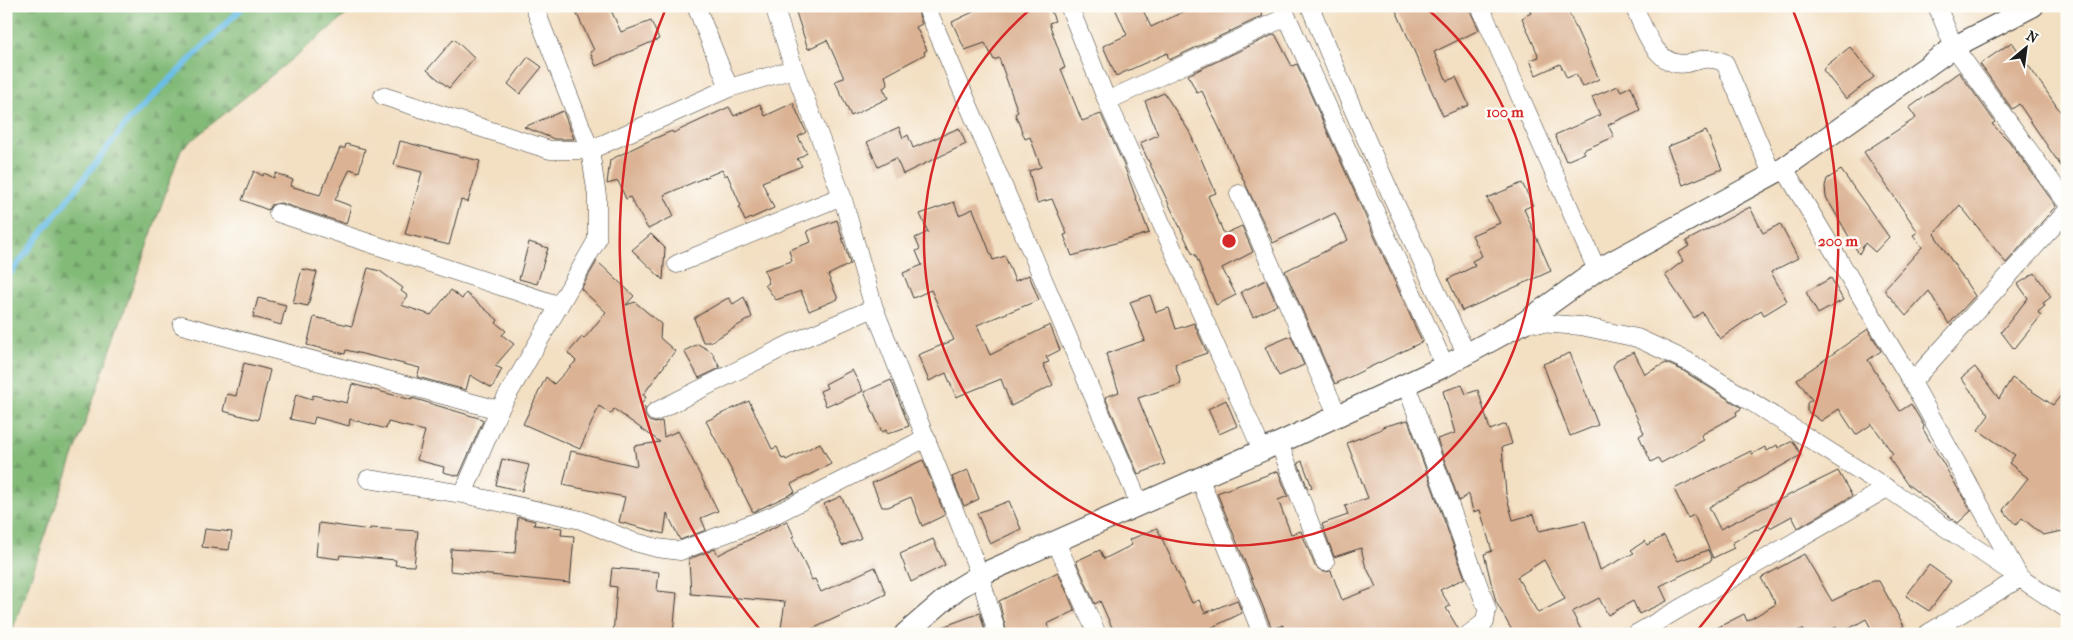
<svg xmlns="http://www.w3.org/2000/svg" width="2073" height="640" font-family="'IM FELL French Canon',serif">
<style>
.forest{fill:url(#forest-firs);stroke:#4f6b4a}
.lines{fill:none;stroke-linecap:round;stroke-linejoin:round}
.stream{stroke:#6abde6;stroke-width:6}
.building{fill:#dbb394;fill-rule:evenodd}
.minor-casing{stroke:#3c3935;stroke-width:19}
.tertiary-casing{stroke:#3c3935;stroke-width:23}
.minor{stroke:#fff;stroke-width:18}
.tertiary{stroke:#fff;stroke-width:21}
.ring{fill:none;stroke:#d62828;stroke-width:2.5}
.centre{fill:#d62828;stroke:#fdfcf7;stroke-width:2.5}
.ring-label{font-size:15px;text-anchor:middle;font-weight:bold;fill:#d62828;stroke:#fdfcf7;stroke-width:5;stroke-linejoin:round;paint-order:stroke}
</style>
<defs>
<pattern id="forest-firs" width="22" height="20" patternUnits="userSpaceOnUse" patternTransform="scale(1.25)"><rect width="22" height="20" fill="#82ba78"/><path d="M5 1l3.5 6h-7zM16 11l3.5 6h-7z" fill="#709f67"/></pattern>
</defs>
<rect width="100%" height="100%" fill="#fdfcf7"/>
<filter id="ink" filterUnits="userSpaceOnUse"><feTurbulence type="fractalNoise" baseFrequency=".02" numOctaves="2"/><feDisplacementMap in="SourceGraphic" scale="10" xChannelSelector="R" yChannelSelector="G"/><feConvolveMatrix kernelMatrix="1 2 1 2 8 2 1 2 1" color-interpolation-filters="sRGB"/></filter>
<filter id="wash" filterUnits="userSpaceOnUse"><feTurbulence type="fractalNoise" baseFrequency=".0096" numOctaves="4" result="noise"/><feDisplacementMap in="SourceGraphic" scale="20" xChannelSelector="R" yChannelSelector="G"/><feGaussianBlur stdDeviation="1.12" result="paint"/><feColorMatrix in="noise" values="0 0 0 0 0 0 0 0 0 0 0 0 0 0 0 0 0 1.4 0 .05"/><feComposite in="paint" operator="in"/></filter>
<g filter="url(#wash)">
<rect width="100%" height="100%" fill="#f3dfc2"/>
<path class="forest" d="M6 6H357L181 149 11 634H6Z"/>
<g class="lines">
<path class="stream" d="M6 279 128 121 244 6"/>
</g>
<g id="blocks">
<path class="building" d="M573 6H609L621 32 651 21 659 39 596 66 590 52 594 50Z
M794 6H916L922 24 916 27 927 50 924 52 925 54 885 76 888 85 883 88 888 98 851 116 835 81 844 78 827 40 808 49Z
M970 6H1049L1055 21 1049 23 1065 68 1061 69 1082 121 1101 114 1123 163 1149 233 1072 256 1064 235 1067 234 1052 199 1037 203 1029 171 1041 167 1030 137 1025 139 1015 114 1018 112 999 58 994 60 985 43 965 50 952 22 973 12Z
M1114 6H1141L1151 27 1187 10 1186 6H1257L1263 16 1169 60 1167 53 1116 76 1103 46 1127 35Z
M1394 6H1468L1479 30 1434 52 1447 81 1456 77 1469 105 1443 116Z
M1528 6H1566L1599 79 1582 87 1576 74 1567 78 1560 64 1536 75 1530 60 1539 57 1522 18 1531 13Z
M1275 34 1292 66 1297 64 1422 342 1335 384 1285 271 1348 240 1335 213 1273 243 1202 91 1197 93 1188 75Z
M454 39 474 58 449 88 427 70Z
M2012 42 2067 121V175L2019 104 2012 109 1980 64Z
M1850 47 1874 77 1846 99 1823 70 1827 65Z
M528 57 542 67 520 94 508 84Z
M1959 72 1995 122 1992 124 2009 141 2056 206 2006 263 1960 205 1934 234 1975 296 1949 324 1929 291 1906 316 1885 291V288L1922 247 1913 235 1918 232 1864 152 1916 118 1909 108Z
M1618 86 1621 91 1631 86 1640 110 1608 125 1614 137 1583 150 1585 153 1566 161 1555 135 1600 115 1592 97Z
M1164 93 1189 131 1216 193 1208 196 1224 234 1242 226 1253 252 1222 268 1236 295 1216 305 1195 254 1193 255 1140 143 1158 135 1145 101Z
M793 103 806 132 798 137 807 153 797 159 802 166 762 182 774 208 745 221 739 207 741 206 727 174 725 176 722 170 664 195 674 216 648 229 630 197 626 199 618 181 607 184 610 160 644 143 672 131 673 133 729 107 734 116 760 104 765 116Z
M563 111 574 139H554L524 127Z
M899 127 903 138 908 135 913 148 959 128 966 144 903 174 896 158 878 167 867 142Z
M1706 131 1722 169 1683 185 1667 147Z
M400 141 480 161 468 202 461 200 449 245 405 234 422 172 394 165Z
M346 144 365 149 359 172 350 169 335 200 351 206 346 224 281 203 271 205 268 210 242 200 254 171 263 176 264 173 274 178 276 173 293 180 290 186 320 195 340 148H345Z
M1841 170 1889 237 1875 252 1865 243 1859 254 1826 197 1825 186 1827 179Z
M1522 183 1533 205 1524 209 1551 271 1462 311 1448 279 1475 266 1472 261 1482 256 1472 235 1500 223 1487 198Z
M954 202 959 215 973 209 993 260 1005 256 1015 281 1029 275 1039 300 977 325 990 355 1050 325 1060 350 1046 357 1049 362 1043 364 1053 385 1011 406 1001 379 956 397 946 373 929 381 918 355 954 340 931 290 913 298 903 273 922 265 916 251 920 249 915 238 928 232 920 214Z
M1750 207 1763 233 1780 224 1798 258 1771 272 1787 301 1764 315 1761 310 1720 339 1702 312 1694 318 1665 275 1683 261 1678 253 1689 246 1686 241Z
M837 220 850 264 828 275 838 299 809 311 801 291 776 300 765 285 769 283 764 270 792 261 789 250 811 242 807 231Z
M651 234 665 248 663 280 632 250Z
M529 242 548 248 537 284 519 279Z
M597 261 634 296 626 305 635 302 661 324 660 338 675 351 643 395 646 397 641 405 645 408V416L649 421 655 423 662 421 664 437 678 431 718 511 701 518 706 530 680 540 667 513 664 534 619 522 625 497 563 485 571 451 637 466 634 446 660 442 614 409 611 414 599 406 580 449 523 424 546 377 554 384 576 361 568 353 582 337 584 339 606 312 581 289Z
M368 268 380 271 403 288 401 291 408 296 401 305 431 315 451 290 462 299 466 293 498 320 496 323 506 331 502 335 514 344 495 366 502 369 492 388 470 375 466 390 417 377 420 368 346 350 345 354 307 345 314 317 352 326Z
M302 269 317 272 308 306 293 303Z
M2035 273 2051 297 2043 303 2045 306 2038 312 2041 316 2014 349 2001 332 2028 298 2018 284Z
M1831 278 1843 300 1818 314 1806 292Z
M1266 280 1277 305 1253 317 1241 292Z
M1150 295 1156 312 1169 308 1176 329 1194 323 1207 353 1175 364 1181 384 1138 398 1165 464 1138 474 1105 397 1119 392 1106 354 1145 340 1130 302Z
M744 297 752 317 711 342H703L694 318 726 299 729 298 733 304Z
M258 298 286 305 281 325 253 317Z
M1868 329 1881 351 1868 360 1900 411 1911 404 1924 426 1923 429 1971 511 1958 523 1907 484 1888 457 1893 454 1872 424 1856 435 1839 409 1821 421 1807 411V403L1812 400 1797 379Z
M1291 336 1304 365 1279 376 1265 347Z
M698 344 712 352 720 368 699 378 684 351Z
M1634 352 1645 374 1666 363 1682 370 1742 408 1736 412 1737 415 1701 435 1704 440 1661 463 1658 458 1651 462 1639 436 1644 433 1613 366 1618 359Z
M1570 353 1598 425 1570 436 1543 364Z
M244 363 270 370 258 420 223 411 227 394 236 396Z
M1975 367 1999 399 2012 378 2053 405 2067 388V526L2063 531 2043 535 2022 518 2016 525 2003 510 2028 478 2009 463 2015 455 1978 430 1989 415 1961 378Z
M852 370 863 391 836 404 835 402 826 406 820 391 827 388 825 384Z
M891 380 909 426 887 434 886 430 882 432 864 392Z
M352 384 412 400V398L482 419 483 421 459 476 443 472 444 467 417 460 425 431 388 422 386 429 350 419 349 426 315 417 313 424 290 419 296 394 312 399 313 395 347 403Z
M1462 385 1466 394 1478 390 1490 430 1506 424 1512 444 1502 447 1506 494 1513 520 1534 514 1539 531 1585 521 1600 570 1634 553 1631 550 1645 541 1647 545 1664 536 1678 561 1708 550 1712 560 1660 586 1667 601 1639 614 1633 601 1608 615 1599 598 1572 612 1583 634H1514L1496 602 1484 554 1492 551 1480 510 1473 512 1469 494 1459 501 1437 439 1455 433 1443 391ZM1544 560 1565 599 1538 613 1517 577Z
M1226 400 1237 426 1219 434 1208 409Z
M749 401 772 449 777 447 782 459 785 458 786 460 820 443 831 464 791 484 795 492 753 512 706 421Z
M1408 420 1465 578 1440 590 1450 606 1446 608 1459 630V634H1284L1283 625 1272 629 1217 493 1278 471 1288 496 1278 500 1291 534 1301 531 1315 566 1323 572 1331 571 1342 600 1376 587 1365 564 1361 548 1334 557 1322 524 1348 515 1345 506 1368 498 1347 443 1382 429V427Z
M1793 441 1801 455 1709 507 1720 529 1838 471 1852 496 1798 528 1792 516 1770 528 1768 524 1757 530 1756 529 1732 543 1734 548 1713 558 1694 515 1688 518 1674 489 1751 451 1752 454 1765 447 1767 451 1777 445 1778 448Z
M502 459 529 465 522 491 496 485Z
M923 460 945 515 922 526 911 497 888 507H882L872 483Z
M1302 461 1312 487 1308 489 1298 463Z
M968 470 979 499 964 506 952 477Z
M841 496 861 538 842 546 824 504Z
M1009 501 1021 529 990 544 977 513Z
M518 517 535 521 534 525 562 528 561 535 574 536 570 583 450 571 451 549 515 553Z
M787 521 794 536 792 537 812 580 815 579 821 592 875 567 886 594 802 634H780L785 602 691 594 689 559 715 549 718 555Z
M319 523 370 530V528L418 531 414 566 395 565 396 560 340 555 339 559 316 556Z
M1157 528 1192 603 1199 600 1205 613 1237 600 1242 613 1198 634H1115L1100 601 1095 604 1076 561 1100 550 1104 559 1132 545 1129 540Z
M205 529 232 532 229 550 202 547Z
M933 539 945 565 911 582 900 554Z
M1804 554 1832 601 1873 581H1879L1904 626 1889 634H1874L1866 619 1840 634 1836 627 1824 634H1805L1803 629 1789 634H1705L1744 614 1747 621 1776 604 1761 578Z
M1929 565 1951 581 1929 611 1906 596Z
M612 568 659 572 657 591 677 593 673 634H613L617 587 610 586Z
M1058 572 1075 611 1047 624 1051 634H1007L999 601Z
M980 613 986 634H930L929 632Z"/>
</g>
</g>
<g filter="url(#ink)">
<use href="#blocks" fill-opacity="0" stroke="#3c3935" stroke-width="1"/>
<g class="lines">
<g class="minor-casing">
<path id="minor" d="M696 6 729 88
M774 6 794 69 842 196 874 308 980 575 997 634
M926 6 1140 505
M1069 6 1107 101 1262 450
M1282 6 1445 366
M1310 6C1357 124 1411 239 1466 353
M1480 6 1597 270
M1634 6C1644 29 1657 70 1688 63 1703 59 1711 56 1725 63L1772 174
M1937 6 1954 47 2067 203
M383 96 550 150H590L729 88 794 69
M1107 101 1286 17
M1784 168 1912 382 2020 578 2067 609
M1239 194 1338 416
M278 213 558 305
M677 264 842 196
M1525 322 1581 326 1637 338 1687 361 1887 488 2020 578 1927 634
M182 325 499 410
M1912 382 2067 211
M1406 384 1487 609 1485 622 1469 634
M655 412 792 343 874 308
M1279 443 1325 562
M1199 477 1262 634
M368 479 463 494 581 520 631 541 657 548 680 551 772 516 926 438
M463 494 499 410 597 240V196L590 150 534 6
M1056 542 1097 634
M1636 634 1887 488"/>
</g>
<g class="tertiary-casing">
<path id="tertiary" d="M905 634 957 589 980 575 1279 443 1445 366 1525 322 1597 270 1784 168 1954 47 2033 6"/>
</g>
<use href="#minor" class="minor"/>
<use href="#tertiary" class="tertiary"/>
</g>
</g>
<g class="ring">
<path d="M1425 7A305 305 0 1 1 1033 7"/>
<path d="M762 632A609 609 0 0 1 666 8M1792 8A609 609 0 0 1 1696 632"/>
</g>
<circle cx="1229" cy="241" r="8" class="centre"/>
<g class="ring-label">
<text x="1505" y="117">100 m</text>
<text x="1838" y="246">200 m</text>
</g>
<rect width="2073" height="640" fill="none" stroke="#fdfcf7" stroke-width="25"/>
<g transform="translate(2026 48) rotate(29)" stroke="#fdfcf7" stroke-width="4" paint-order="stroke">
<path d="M0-4L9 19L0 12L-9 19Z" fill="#1c1c1c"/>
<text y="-8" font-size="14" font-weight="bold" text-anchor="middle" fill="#1c1c1c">N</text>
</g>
</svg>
